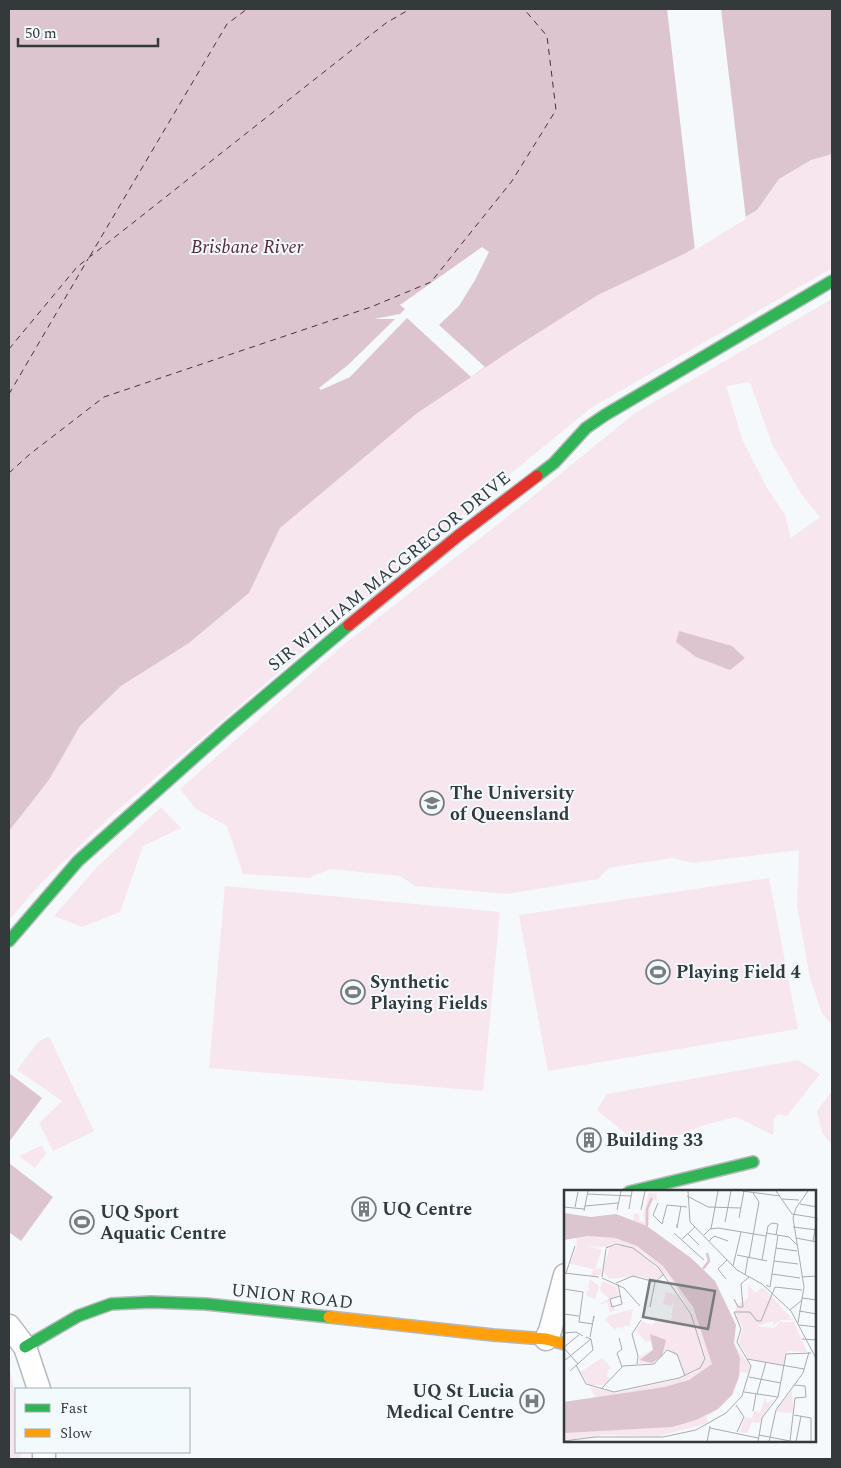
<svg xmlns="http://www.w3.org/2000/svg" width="841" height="1468" font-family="Spectral,serif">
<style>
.green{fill:#f7e6ee;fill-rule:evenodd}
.water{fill:#dcc5ce}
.pier{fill:#f5f9fb}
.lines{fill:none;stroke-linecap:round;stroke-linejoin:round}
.ferry{stroke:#58283c;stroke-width:1;stroke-dasharray:6 5;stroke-linecap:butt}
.street-casing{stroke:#b5b9bb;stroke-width:25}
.fast-casing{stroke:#b5b9bb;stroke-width:14}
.slow-casing{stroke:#b5b9bb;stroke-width:14}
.jam-casing{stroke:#b5b9bb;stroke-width:14}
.street{stroke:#fefefe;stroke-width:22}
.fast{stroke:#30b455;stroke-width:11}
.slow{stroke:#ff9f0a;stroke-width:11}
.jam{stroke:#e5322d;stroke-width:11}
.labels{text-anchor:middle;stroke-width:4;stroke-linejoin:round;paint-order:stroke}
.street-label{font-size:18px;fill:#34393c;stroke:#f2fafe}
.poi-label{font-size:18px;font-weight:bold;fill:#34393c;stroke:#f2fafe;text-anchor:start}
.water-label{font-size:19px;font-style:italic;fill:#58283c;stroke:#f2fafe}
.inset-river{fill:none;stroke:#dcc5ce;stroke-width:2.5}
.inset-road{fill:none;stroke:#a8acaf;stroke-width:1}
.view{fill:#787c7f;fill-opacity:0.15;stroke:#787c7f;stroke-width:2.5}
.inset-edge{fill:none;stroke:#34393c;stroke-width:2.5}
</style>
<rect width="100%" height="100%" fill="#f5f9fb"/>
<path class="green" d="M832 154V268L591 408 498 484 112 815 43 881 9 920V831L49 780 80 726 121 686 189 643 249 593 280 528 416 414 485 367 598 295 686 253 757 210 779 179 811 160Z
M832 299V1025L822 1013 810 978 797 906 799 850 693 863 672 858 608 868 598 879 507 894 415 886 400 876 330 869 309 878 243 874 227 826 196 809 180 789 342 646 516 510 635 413ZM750 382 772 444 802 495 820 517 791 538 785 515 767 488 743 441 726 386Z
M161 807 181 828 143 846 120 912 82 927 54 916 96 868Z
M769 878 798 1029 548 1071 519 915Z
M225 886 500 912 483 1091 209 1068Z
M49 1036 94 1131 53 1151 39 1123 62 1101 17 1070 38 1042Z
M798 1060 820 1074 787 1116 778 1114 774 1118 773 1135 736 1117C725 1120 713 1122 702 1126 682 1133 656 1149 635 1141L597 1110 607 1094Z
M832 1091V1145L822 1132 817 1111Z
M42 1145 46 1154 35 1168 19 1156Z
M9 1367 16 1397V1452H21L20 1459H9Z"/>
<path class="water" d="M9 9H832V154L811 160 779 179 757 210 686 253 598 295 519 345 416 414 280 528 249 593 189 643 121 686 80 726 49 780 9 831Z
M679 631 732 646 745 658 730 670 696 657 676 642Z
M9 1073 42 1098 9 1142Z
M9 1163 53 1197 21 1241 9 1232Z"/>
<path class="pier" d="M667 9H721L746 219 695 250Z
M482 247 489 252 475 280 459 306 439 325 485 367 471 377 407 318 350 377 321 390 319 388 348 365 395 319H374L400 314 405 309 400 305Z"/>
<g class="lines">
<path class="ferry" d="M90 256 227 24 247 9
M9 349 77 267 386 23 410 9
M9 394 88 259
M9 473 30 454 104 397 371 307 431 282 512 181 556 110 547 36 524 9"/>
<g class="street-casing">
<path id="street" d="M9 1326 25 1347 39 1389
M546 1339 550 1331 565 1275
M44 1459V1452"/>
</g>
<g class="fast-casing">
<path id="fast" d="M537 476 554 463 586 428 605 415 832 281
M9 941 78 861 226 729 349 625
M629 1192 753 1162
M25 1347 78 1316 111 1304 151 1302 206 1304 329 1317"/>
</g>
<g class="slow-casing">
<path id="slow" d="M329 1317 493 1335 546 1339 565 1344"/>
</g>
<g class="jam-casing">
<path id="jam" d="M349 625 458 536 537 476"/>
</g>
<use href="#street" class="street"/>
<use href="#fast" class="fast"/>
<use href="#slow" class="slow"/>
<use href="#jam" class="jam"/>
</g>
<defs>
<g id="university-ring" transform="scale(1.25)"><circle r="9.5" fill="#f2fafe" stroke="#787c7f" stroke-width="1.5"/><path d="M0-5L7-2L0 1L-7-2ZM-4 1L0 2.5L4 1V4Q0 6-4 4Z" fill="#787c7f"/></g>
<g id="stadium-ring" transform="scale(1.25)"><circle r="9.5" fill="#f2fafe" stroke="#787c7f" stroke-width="1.5"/><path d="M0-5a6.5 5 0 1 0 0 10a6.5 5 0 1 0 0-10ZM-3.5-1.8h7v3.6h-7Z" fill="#787c7f"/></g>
<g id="building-ring" transform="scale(1.25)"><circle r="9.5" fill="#f2fafe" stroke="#787c7f" stroke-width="1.5"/><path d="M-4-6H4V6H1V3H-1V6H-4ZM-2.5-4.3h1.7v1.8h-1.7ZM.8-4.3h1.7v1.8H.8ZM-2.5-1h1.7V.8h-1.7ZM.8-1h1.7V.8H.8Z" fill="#787c7f"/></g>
<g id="hospital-ring" transform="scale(1.25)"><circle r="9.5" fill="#f2fafe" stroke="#787c7f" stroke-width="1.5"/><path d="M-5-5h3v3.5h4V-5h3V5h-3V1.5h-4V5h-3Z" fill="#787c7f"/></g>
</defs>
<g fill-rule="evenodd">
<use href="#university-ring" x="432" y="803"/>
<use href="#stadium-ring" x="658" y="972"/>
<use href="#stadium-ring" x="353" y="992"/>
<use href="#building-ring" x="589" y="1140"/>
<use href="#building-ring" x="364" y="1209"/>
<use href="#stadium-ring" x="82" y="1222"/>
<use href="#hospital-ring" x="532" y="1401"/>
</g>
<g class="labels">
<g class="street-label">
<text transform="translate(389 571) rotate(-39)" y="6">SIR WILLIAM MACGREGOR DRIVE</text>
<text transform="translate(292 1296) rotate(6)" y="6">UNION ROAD</text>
</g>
<g class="poi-label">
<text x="450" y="799">The University<tspan x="450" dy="21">of Queensland</tspan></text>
<text x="676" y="978">Playing Field 4</text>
<text x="370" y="988">Synthetic<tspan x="370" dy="21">Playing Fields</tspan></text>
<text x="606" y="1146">Building 33</text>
<text x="382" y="1215">UQ Centre</text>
<text x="100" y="1218">UQ Sport<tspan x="100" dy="21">Aquatic Centre</tspan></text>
<text x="514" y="1397" text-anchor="end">UQ St Lucia<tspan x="514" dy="21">Medical Centre</tspan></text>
</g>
<g class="water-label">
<text x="247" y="253">Brisbane River</text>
</g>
</g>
<g transform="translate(564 1190)">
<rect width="252" height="252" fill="#f5f9fb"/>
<path d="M92 1 93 10 89 9 86 16 84 37 69 31 70 23 75 24 76 31 81 32 79 25 85 2 90 4ZM25 46 51 48 73 56 99 76 125 110 138 136 148 174 124 196 9 212H0L31 207 26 197 52 203 111 190 133 181 142 169 128 124 111 96 82 65 51 53 40 57 24 56 38 60 31 79 38 78 37 85 26 86 30 79 6 74 13 56 12 48ZM46 56H61L77 63 99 84 90 91 75 86 45 89 39 81ZM26 89 35 96 31 109 23 106 22 102 27 98 24 97ZM38 91 52 96 55 105 45 110 52 120 46 122 43 112 39 114H36L45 109 36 100ZM184 94 191 103 199 97 229 130H217L209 136V131L193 136 210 138 216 132H230L243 162 223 161 219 175 185 169 175 152 179 138 171 126 172 116 184 108ZM102 102 112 105 128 126 141 169 136 178 121 185 114 167 103 159 91 173H75V167L89 159 87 151 82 152 72 141 78 131 88 135 94 129 107 130 110 109 107 116 99 114ZM69 119 66 136H60L61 142 59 136V140L57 137 52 138V141L41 130 44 126ZM171 155 186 176 184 183 177 182 175 187 176 168ZM38 168 48 178 44 180 43 186 47 188 40 195H25L16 182ZM228 200 229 223 212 222ZM201 207 203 213 210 209 195 233 188 232 183 243 176 242 181 227 188 228 190 221 196 222ZM148 220 149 224 142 225 144 233 95 246 41 245 0 250V242L85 238Z" fill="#f7e6ee"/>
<path d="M0 23 27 27 52 24 83 36 127 68 151 91 172 135 170 153 176 168 175 187 168 205 154 219 132 230 108 237 0 243V212L101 197 125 190 148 174 129 117 99 76 73 56 51 48 24 46 0 50ZM86 144 102 150 98 166 88 173 76 170 89 160Z" fill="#dcc5ce"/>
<path class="inset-river" d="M0 36 17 35M41 36 56 39M83 36V19L88 8M0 37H41L65 42 103 65 139 103 158 148 160 163 154 192 135 204 90 219 0 229M84 53 136 101M139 79 145 71 143 63M127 93 135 118 145 125 151 117 141 105"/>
<path class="inset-road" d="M124 1 126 32 173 80 198 94 227 121 253 170M178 1 216 6M212 1 228 24 253 28M23 4 67 6M123 6 144 17 177 18M218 9 235 10M94 13 89 25 98 34 103 15M236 14 253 17M103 15 123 17M21 16 54 13M0 17 20 19M11 17 14 2M65 19 68 1M53 20 57 1M77 20 81 1M20 21 24 1M175 28 180 1M161 32 167 1M113 34V38L117 16M229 37 253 40M147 39 154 1M110 43 140 70M202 43 225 47 233 55M124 44 135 55M140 45 146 39 154 38 202 46M232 48 253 52M118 49 131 37M145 51 150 46 164 51M249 51 253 28M212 58 233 61M173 65 203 71M185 68 195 12 189 3M198 70 204 36 208 33 214 34 212 45M210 71 234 74M169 76 177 42M0 83 35 87M2 83 11 56M208 84 236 88M181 85 184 67M38 87 42 59M238 87 253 86M38 88 60 98 76 116M162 89 154 79 163 70M52 93 69 86 91 92 100 84M54 94 58 114 48 117 46 109 56 106M202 95 206 97 214 45M211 97 238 100M0 99 19 102 15 132 29 134M238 108 253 110M170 109 174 117H179L177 94 185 87M86 117 91 92M226 120 238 110M235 121 253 124M0 124 15 126M234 133 240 97 229 28 232 18 244 1M235 135 253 137M0 143 12 142 19 146M26 147 30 126 29 131M55 148 58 159 53 163 58 177M238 149 253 150M0 157 15 145M0 158 14 174M183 169 240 179M0 171 27 149 22 147M73 174 74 166 68 144 77 130M12 175 22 194 50 202 115 188 136 178 141 169 127 124 94 77 69 58 52 54 42 58 44 57M6 181 29 160 27 149M185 187 217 193M37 199 59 176 90 174 103 160 113 164 121 186M180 202 214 207M193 204 202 172M172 215 180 227 173 242M189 221 192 204M230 225 247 228V252M146 238 194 248M195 245 231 252M0 251 31 247H99L132 240 162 223 178 206 187 176 173 152 177 139 170 122H186L193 131H197L211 97M226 251 231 208 242 207 241 196 230 195M143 252 146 236M194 252 198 228 214 207 222 164 247 163M205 252 212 220 239 183 245 162M232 252 237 226"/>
<path class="view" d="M86 90 151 101 144 139 79 127Z"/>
<rect width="252" height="252" class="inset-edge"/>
</g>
<rect width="841" height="1468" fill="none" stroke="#34393c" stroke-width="20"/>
<rect x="15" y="1388" width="175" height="65" fill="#f2fafe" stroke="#a6adb0"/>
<rect x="25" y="1404" width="25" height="8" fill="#30b455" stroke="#a6adb0"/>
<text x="60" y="1413" font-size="15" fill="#34393c">Fast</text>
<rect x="25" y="1429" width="25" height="8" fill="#ff9f0a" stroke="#a6adb0"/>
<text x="60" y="1438" font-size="15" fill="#34393c">Slow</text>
<path d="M18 38v8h140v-8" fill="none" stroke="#34393c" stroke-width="2.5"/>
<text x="25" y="38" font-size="15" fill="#34393c" stroke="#f2fafe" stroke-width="4" paint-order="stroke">50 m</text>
</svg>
